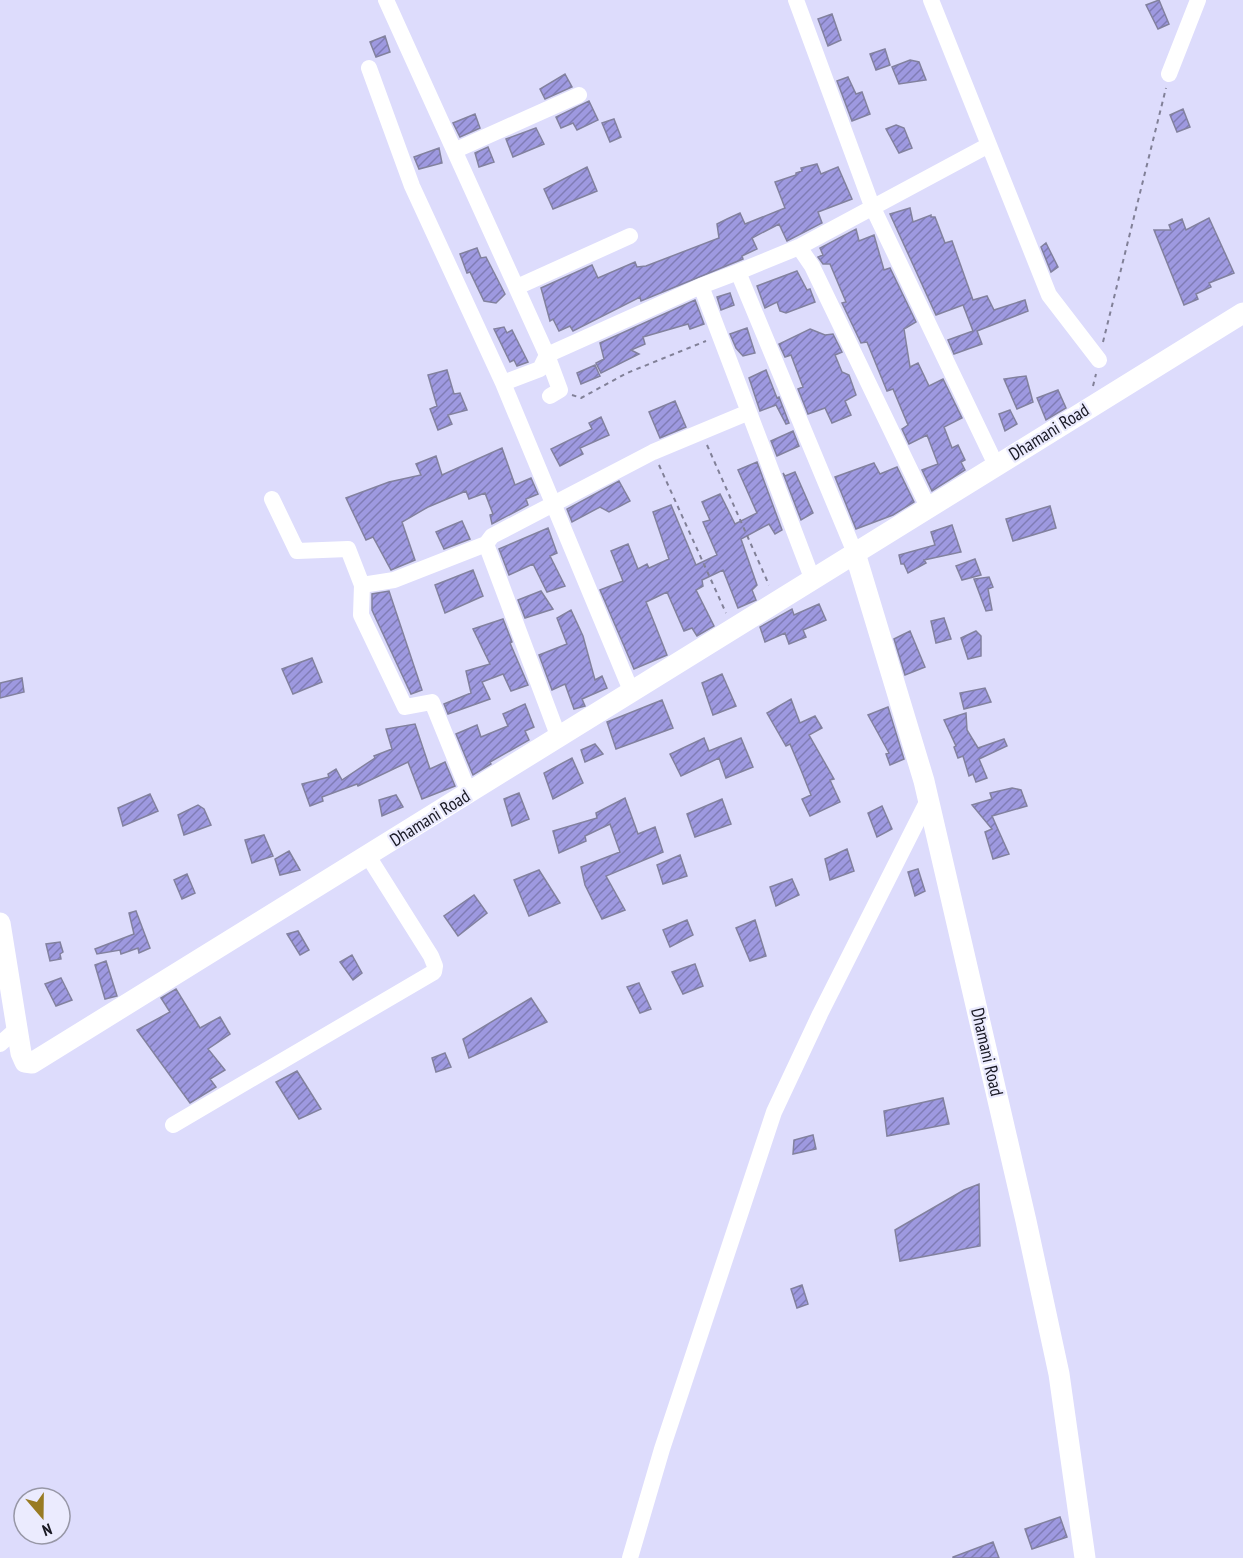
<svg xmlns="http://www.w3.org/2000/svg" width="1243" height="1558" font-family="'PT Sans Narrow',sans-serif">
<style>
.building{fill:url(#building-hatch);stroke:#82819e;stroke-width:1.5}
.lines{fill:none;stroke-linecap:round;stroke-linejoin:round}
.path{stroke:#818097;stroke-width:2;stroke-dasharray:4.5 4.5;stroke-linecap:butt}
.minor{stroke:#fff;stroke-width:16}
.major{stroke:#fff;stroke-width:21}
.labels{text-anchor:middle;stroke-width:4.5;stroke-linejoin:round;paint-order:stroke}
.street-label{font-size:18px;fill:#181823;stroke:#ebebfe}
</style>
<defs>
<pattern id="building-hatch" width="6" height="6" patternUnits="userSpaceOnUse" patternTransform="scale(1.5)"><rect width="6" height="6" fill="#9e99e0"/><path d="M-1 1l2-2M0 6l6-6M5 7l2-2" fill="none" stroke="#807cb5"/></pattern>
</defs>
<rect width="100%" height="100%" fill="#dddcfc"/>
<path class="building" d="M1159 0 1169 24 1158 29 1146 5Z
M832 14 841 40 828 46 818 19Z
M385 36 390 52 376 57 370 42Z
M885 49 890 65 876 70 870 54Z
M910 60 919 62 926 80 899 84 892 67Z
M565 74 572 87 545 99 540 89Z
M848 77 856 94 862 92 870 114 852 121 837 81Z
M589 101 598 120 577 130 573 123 561 128 556 117Z
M1183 109 1190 127 1177 132 1170 115Z
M475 114 480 128 460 137 453 123Z
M614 119 621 137 610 142 602 123Z
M896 125 904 128 912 148 899 153 886 129Z
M536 128 544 144 513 157 506 139Z
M488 147 494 162 479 167 475 153Z
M439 148 442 163 419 169 414 157Z
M817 164 821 174 838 167 852 199 818 212 822 223 787 241 779 224 752 238 757 249 742 256 743 259 641 301 640 297 573 331 570 326 559 331 553 319 550 321 541 288 592 265 598 278 635 262 637 267 646 266 719 238 717 224 727 219 740 213 745 224 785 208 775 182 796 175V173L802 171 801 168Z
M587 167 597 191 553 209 544 189Z
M910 208 913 222 931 215V217H935L945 243 952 241 973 300 987 296 994 310 1025 300 1028 311 977 331 982 344 954 354 948 340 973 331 963 305 936 315 890 214Z
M1209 218 1234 273 1209 283 1211 287 1196 294 1198 299 1184 305 1154 230H1171L1169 225 1182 219 1186 230Z
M856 229 859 241 874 235 884 270 890 268 916 322 904 329 910 367 918 363 929 386 943 379 962 418 944 427 952 448 958 445 965 460 961 462 965 470 932 491 922 470 938 464 927 435 909 444 902 429 908 425 893 389 887 391 867 342 861 343 842 303 846 302 830 264H823L818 257 823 255 820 248Z
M1046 243 1058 267 1051 272 1041 247Z
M477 248 481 258 486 257 505 294 496 303 484 301 470 272 467 273 460 254Z
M797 271 807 290 810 289 815 302 786 313 780 311 777 302 765 308 757 286Z
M730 293 734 305 721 310 717 297Z
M695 300 704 324 690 329 688 324 643 337 645 344 631 350 639 354 601 373 596 363 604 359 600 343Z
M504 327 507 333 512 330 528 362 517 366 514 360 510 362 494 329Z
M747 328 755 353 743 356 736 348 730 334Z
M810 329 825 335 833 334 842 352 835 355 842 372 849 375 856 395 845 401 851 415 832 423 825 408 808 414 798 389 803 387 791 355 785 357 779 344Z
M595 365 600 376 581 384 577 373Z
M447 370 454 394 460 393 467 410 448 415 452 424 438 430 430 409 437 406 428 375Z
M766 370 777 398 779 397 789 423 786 424 776 405 760 411 749 378Z
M1026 376 1033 402 1017 409 1004 379Z
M1058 390 1066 408 1046 420 1037 398Z
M675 401 686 427 660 438 649 412Z
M1010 410 1017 424 1005 431 999 414Z
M601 417 609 435 580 448 583 454 560 466 551 449 592 429 589 423Z
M793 431 799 446 777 456 771 441Z
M502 448 515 485 531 478 538 494 526 499 528 505 492 524 490 515 493 514 485 493 469 499 466 491 428 507 402 522 415 560 391 570 373 537 366 540 346 498 389 482 421 475 416 464 436 456 442 475Z
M757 462 782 530 775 534 769 524 741 539 757 585 752 590 756 600 738 608 723 570 702 580 703 586 696 590 714 626 697 636 692 628 684 631 667 592 646 602 667 655 634 669 600 590 623 581 611 551 628 544 638 569 647 564 649 568 669 559 653 512 671 505 696 565 717 555 703 522 710 520 702 502 720 494 735 524 757 513 738 470Z
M874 463 880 474 897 467 914 502 893 515 856 529 835 477Z
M795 472 813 513 801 520 783 473 785 476Z
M619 481 630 501 609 512 600 507 572 522 567 509Z
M1050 506 1056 528 1013 541 1006 519Z
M462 521 470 539 444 549 436 532Z
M952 525 961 552 924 560 926 563 908 573 904 564H901L899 555 935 545 931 532Z
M548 528 557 553 550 556 565 586 547 592 533 564 509 575 499 549Z
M975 559 981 575 962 580 956 566Z
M473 570 483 596 445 613 435 585Z
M989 577 993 587 988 589 992 610 986 611 974 579Z
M389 591 422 690 411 694 372 610V594Z
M541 591 553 609 525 618 518 600Z
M819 604 826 620 803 630 806 637 789 644 785 633 765 642 760 627 792 609 794 615Z
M571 610 583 636 595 680 602 676 607 688 582 699 585 706 574 709 565 684 552 690 539 655 567 644 557 618Z
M944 618 951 639 936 643 931 621Z
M503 619 512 642 510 643 528 685 511 691 503 674 482 682 490 699 448 714 444 704 471 693 466 671 490 664 473 629Z
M910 631 925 667 905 675 894 639Z
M976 631 981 636V656L968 659 961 638Z
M312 658 322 682 293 694 282 669Z
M722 674 736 706 713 715 702 683Z
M22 678 24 692 0 698V683Z
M985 688 991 702 964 709 960 693Z
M791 699 800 723 815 716 822 728 809 735 834 779 830 780 840 802 810 816 802 799 811 795 801 770 790 744 786 746 767 713Z
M662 700 673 728 616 749 607 722Z
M525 704 534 727 525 731 529 740 490 762 491 764 473 775 456 734 477 725 481 737 508 726 503 714Z
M888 707 904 759 890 765 886 754 889 753 868 715Z
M966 713 967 730 978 748 1004 739 1007 746 979 759 987 778 976 782 973 774 969 776 963 756 958 758 954 747 956 746 944 720Z
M415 724 430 769 445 762 455 786 422 799 408 762 358 786 357 784 322 797 323 801 310 806 302 784 329 777 328 774 336 769 342 780 375 758 374 756 392 749 386 729Z
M704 738 709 751 741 738 753 767 726 778 719 758 681 776 670 754Z
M595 744 603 754 585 762 581 750Z
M572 758 583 783 553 799 544 773Z
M1012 788 1021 790 1027 806 992 816 1009 854 993 859 985 832 992 829 972 805 992 799 990 793Z
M519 793 529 819 512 826 504 799Z
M150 794 158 811 123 826 118 808Z
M396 795 403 807 382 816 379 800Z
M625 798 638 834 655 827 663 852 606 876 625 910 602 919 585 885 581 867 620 852 610 824 585 836 586 841 559 853 553 831 597 818 596 813Z
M722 799 731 824 695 837 687 814Z
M198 805 204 809 211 825 184 835 178 815Z
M882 806 892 829 877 837 868 813Z
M264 835 273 856 252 863 245 840Z
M847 849 854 871 830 880 825 859Z
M289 851 300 870 280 875 275 859Z
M680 855 687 876 663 884 657 865Z
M918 869 925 891 915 896 908 872Z
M539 870 560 903 529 916 514 880Z
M187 874 195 893 182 899 174 880Z
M792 879 799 895 776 906 770 887Z
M474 895 487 913 458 936 444 916Z
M136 911 150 948 139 953 138 948 121 954 120 950 97 954 95 949 134 934 129 913Z
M687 920 693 935 670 947 663 930Z
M755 920 766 956 750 961 736 928Z
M298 931 309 950 300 955 287 934Z
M60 942 63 952 60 954 61 959 50 961 46 944Z
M352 955 362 973 353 980 340 962Z
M106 961 117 996 105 999 95 965Z
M695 964 703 986 683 994 672 972Z
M61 978 72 1000 56 1006 45 984Z
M639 983 651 1009 640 1013 627 987Z
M176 989 200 1028 220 1017 230 1034 208 1049 225 1070 210 1079 216 1087 190 1103 137 1030 170 1012 161 998Z
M531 998 547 1022 469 1058 463 1039Z
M445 1053 451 1067 436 1072 432 1058Z
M297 1071 321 1109 299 1119 276 1082Z
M943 1098 949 1124 887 1136 884 1111Z
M813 1135 816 1149 793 1154 794 1140Z
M979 1184 980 1246 900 1261 895 1230 964 1190Z
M802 1285 808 1304 797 1308 791 1289Z
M1060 1517 1067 1537 1032 1549 1025 1529Z
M993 1542 999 1558H953V1557Z"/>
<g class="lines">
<path class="path" d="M1103 342 1166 88
M1093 386 1096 374
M572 395 581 398 627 373 706 341
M707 445 769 585
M659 465 726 613"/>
<path class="minor" d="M386 0 547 355 560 390 550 396
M796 0 872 206 996 465
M931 0 1049 295 1099 360
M369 68 412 186 503 383
M1169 74 1198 0
M456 150 579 95
M799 247 812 266 929 509
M738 272 701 286 812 578
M517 287 630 236
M272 499 297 551 348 549 362 585 361 615 405 707 432 702 469 793
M486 544 559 738
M855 553 738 272 799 247 987 146
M362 585 394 580 486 544 492 536 653 452 749 412
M632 693 503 383 540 369 547 355 701 286
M0 1044 18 1028
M173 1125 434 972 435 966 431 956 368 856
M630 1558 662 1449 774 1112 820 1014 928 800"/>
<path class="major" d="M855 553 924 781 1026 1221 1059 1374 1085 1558
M0 923 21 1053 25 1062 32 1063 1243 313"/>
</g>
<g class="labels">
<g class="street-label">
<text transform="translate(1049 432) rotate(-32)" y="6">Dhamani Road</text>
<text transform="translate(430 818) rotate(-32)" y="6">Dhamani Road</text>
<text transform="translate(987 1052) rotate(77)" y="6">Dhamani Road</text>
</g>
</g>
<g transform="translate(42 1516) rotate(160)"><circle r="28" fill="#ebebfe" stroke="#9797a6" stroke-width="1.5"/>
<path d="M0-4.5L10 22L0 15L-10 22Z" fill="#987b23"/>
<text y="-9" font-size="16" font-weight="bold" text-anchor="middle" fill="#181823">N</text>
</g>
</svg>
